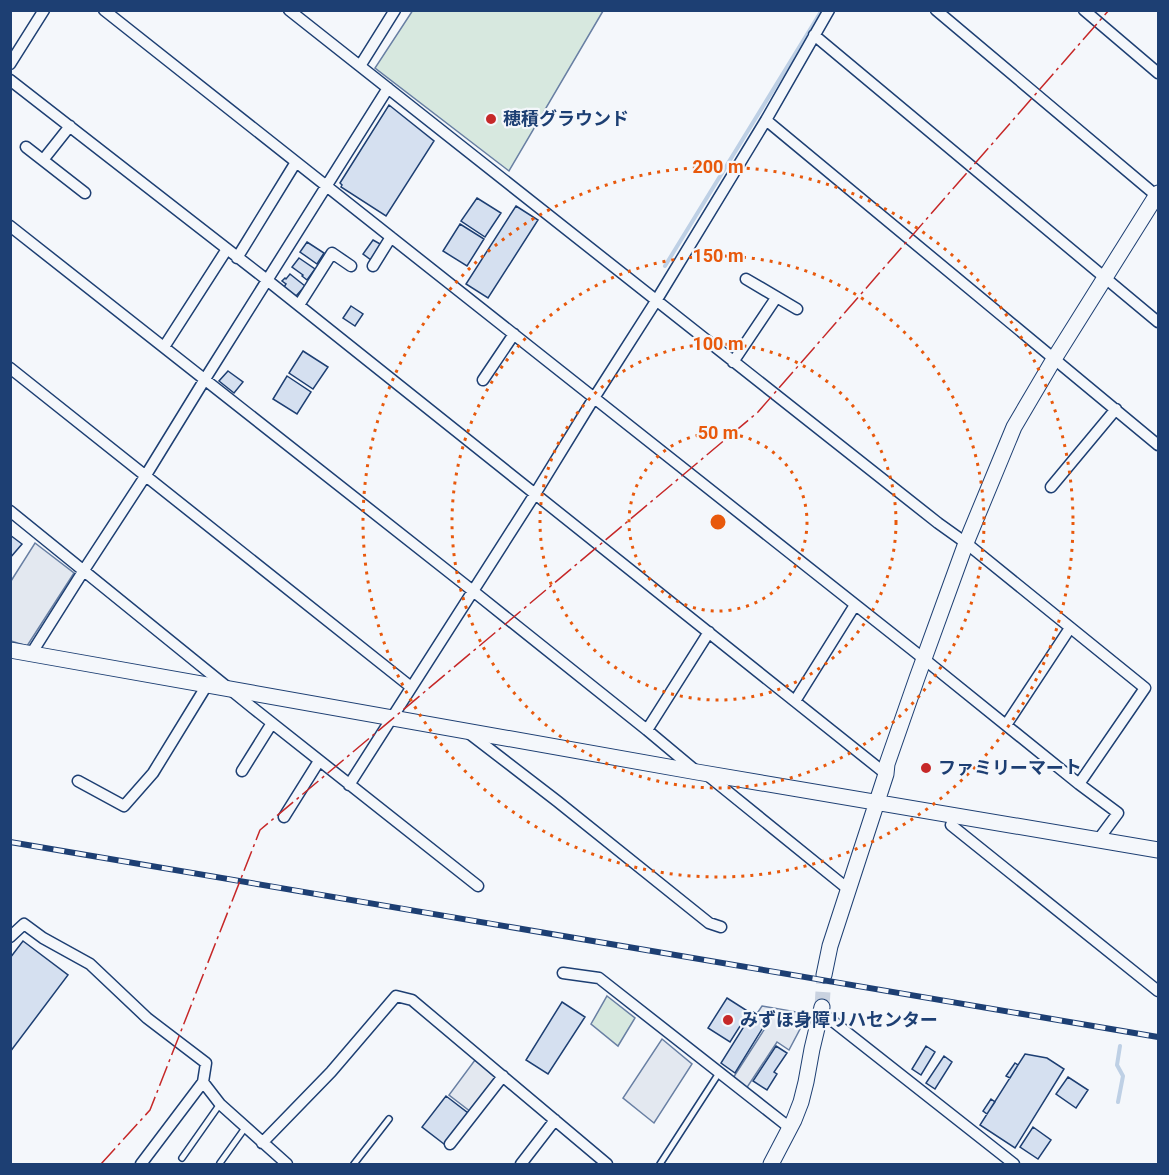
<svg xmlns="http://www.w3.org/2000/svg" width="1169" height="1175" font-family="Roboto,'Noto Sans JP',sans-serif">
<style>
.green{fill:#d7e8df;stroke:#687fa3;stroke-width:1.5}
.parking{fill:#e3e8f0;stroke:#687fa3;stroke-width:1.5}
.lines{fill:none;stroke-linecap:round;stroke-linejoin:round}
.stream{stroke:#bed0e5;stroke-width:4}
.building{fill:#d5e0f0;stroke:#1d3f73;stroke-width:1.5}
.secondary-tunnel{stroke:#c9d2e0;stroke-width:15;stroke-dasharray:15 8;stroke-linecap:butt}
.lane-casing{stroke:#1d3f73;stroke-width:8}
.street-casing{stroke:#1d3f73;stroke-width:13}
.secondary-casing{stroke:#1d3f73;stroke-width:17}
.lane{stroke:#f4f7fb;stroke-width:5}
.street{stroke:#f4f7fb;stroke-width:10}
.secondary{stroke:#f4f7fb;stroke-width:15}
.rail-casing{stroke:#1d3f73;stroke-width:6}
.rail{stroke:#f4f7fb;stroke-width:4;stroke-dasharray:11;stroke-linecap:butt}
.power{stroke:#c62828;stroke-width:1.5;stroke-dasharray:21 4.5 3 4.5;stroke-linecap:butt}
.ring{fill:none;stroke:#e8590c;stroke-width:3;stroke-dasharray:3 6}
.poi-dot{fill:#c62828;stroke:#f4f7fb;stroke-width:2}
.labels{text-anchor:middle;stroke-width:4.5;stroke-linejoin:round;paint-order:stroke}
.poi-label{font-size:18px;font-weight:bold;fill:#1d3f73;stroke:#f4f7fb;text-anchor:start}
.centre{fill:#e8590c;stroke:#f4f7fb;stroke-width:3}
.ring-label{font-size:18px;text-anchor:middle;font-weight:bold;fill:#e8590c;stroke:#f4f7fb;stroke-width:4.5;stroke-linejoin:round;paint-order:stroke}
</style>
<rect width="100%" height="100%" fill="#f4f7fb"/>
<path class="green" d="M413 10H603V11L509 171 375 68Z
M607 996 635 1018 618 1046 591 1024Z"/>
<path class="parking" d="M35 543 74 573 27 646 11 641V581Z
M762 1006 808 1014 789 1050 777 1042 746 1089 733 1078 771 1019 758 1012Z
M662 1039 692 1064 654 1123 623 1098Z
M475 1060 496 1078 471 1112 449 1095Z"/>
<g class="lines">
<path class="stream" d="M665 266 822 10
M1118 1102 1123 1076 1117 1065 1120 1046"/>
</g>
<path class="building" d="M389 105 434 141 386 216 341 187 342 185 340 183Z
M477 198 501 213 485 237 461 221Z
M516 206 538 220 488 298 466 284Z
M460 224 484 239 467 266 443 251Z
M373 240 382 245 371 260 363 254Z
M307 242 324 253 317 264 300 252Z
M299 258 315 269 307 280 302 276 303 275 292 267Z
M290 274 305 286 296 296 284 287 286 284 282 281 285 278 286 279Z
M351 306 363 314 355 326 343 318Z
M303 351 328 367 313 389 289 373Z
M228 371 243 382 234 393 219 381Z
M287 376 311 392 297 414 273 399Z
M10 535 22 544 10 558Z
M23 941 68 975 10 1052V958Z
M727 998 749 1012 730 1042 708 1028Z
M562 1002 585 1017 548 1074 526 1060Z
M753 1012 767 1021 735 1073 721 1063Z
M776 1046 787 1053 774 1072 777 1074 767 1090 753 1081Z
M926 1046 935 1052 921 1075 912 1069Z
M1025 1054 1047 1058 1064 1069 1015 1148 980 1125Z
M944 1056 952 1062 935 1089 926 1083Z
M1015 1063 1018 1065 1010 1078 1006 1076Z
M1068 1077 1088 1090 1076 1108 1056 1094Z
M446 1096 468 1113 444 1144 422 1127Z
M991 1099 995 1102 987 1114 983 1111Z
M1033 1127 1051 1140 1038 1159 1020 1147Z"/>
<g class="lines">
<path class="secondary-tunnel" d="M822 1007 824 975"/>
<g class="lane-casing">
<path id="lane" d="M182 1158 220 1104
M220 1163 245 1128
M354 1164 389 1119
M660 1164 719 1073"/>
</g>
<g class="street-casing">
<path id="street" d="M104 10 924 659 1079 784 1118 813 1098 840
M289 10 938 523 966 543 1145 688 1079 784
M936 10 1158 197
M1084 10 1158 73
M814 35 1158 322
M10 64 44 10
M360 66 395 10
M10 80 267 280 886 774
M766 120 1158 445
M26 147 85 193
M43 160 70 126
M10 226 473 591 647 730 696 771
M237 258 296 162
M373 266 391 237
M746 279 797 309
M299 305 332 253 351 266
M164 347 227 249
M733 362 776 298
M10 368 411 687
M483 380 514 334
M1051 487 1116 409
M10 511 253 708 478 886
M31 654 84 570 146 475 205 379 388 88
M795 701 855 605
M1006 725 1070 628
M647 730 709 632
M470 734 557 801 709 923 721 927
M242 771 272 723
M706 774 848 889
M78 781 124 806 153 773 207 685
M349 785 535 494 594 398 656 301 766 120 829 10
M284 817 319 761
M951 825 1158 991
M10 937 24 924 43 938 90 964 147 1018 206 1063 203 1082 141 1164
M563 973 599 978 790 1128
M821 1012 1014 1164
M203 1082 220 1104 287 1164
M262 1143 331 1072 396 996 412 1000 607 1164
M450 1144 503 1076
M521 1164 555 1120"/>
</g>
<g class="secondary-casing">
<path id="secondary" d="M10 650 697 772 1158 850
M824 975 830 946 886 774 887 764 917 678 966 543 1014 427 1054 359 1158 193
M771 1164 794 1120 801 1102 806 1082 812 1049 822 1007"/>
</g>
<use href="#lane" class="lane"/>
<use href="#street" class="street"/>
<use href="#secondary" class="secondary"/>
<g class="rail-casing">
<path id="rail" d="M10 842 1158 1037"/>
</g>
<use href="#rail" class="rail"/>
<path class="power" d="M101 1164 150 1110 260 830 758 412 1109 10"/>
</g>
<g class="ring">
<circle cx="718" cy="522" r="89"/>
<circle cx="718" cy="522" r="178"/>
<circle cx="718" cy="522" r="266"/>
<circle cx="718" cy="522" r="355"/>
</g>
<g class="poi-dot">
<circle cx="491" cy="119" r="6"/>
<circle cx="926" cy="768" r="6"/>
<circle cx="728" cy="1020" r="6"/>
</g>
<g class="labels">
<g class="poi-label">
<text x="503" y="125">穂積グラウンド</text>
<text x="938" y="774">ファミリーマート</text>
<text x="740" y="1026">みずほ身障リハセンター</text>
</g>
</g>
<circle cx="718" cy="522" r="9" class="centre"/>
<g class="ring-label">
<text x="718" y="173">200 m</text>
<text x="718" y="262">150 m</text>
<text x="718" y="350">100 m</text>
<text x="718" y="439">50 m</text>
</g>
<rect width="1169" height="1175" fill="none" stroke="#1d3f73" stroke-width="24"/>
</svg>
